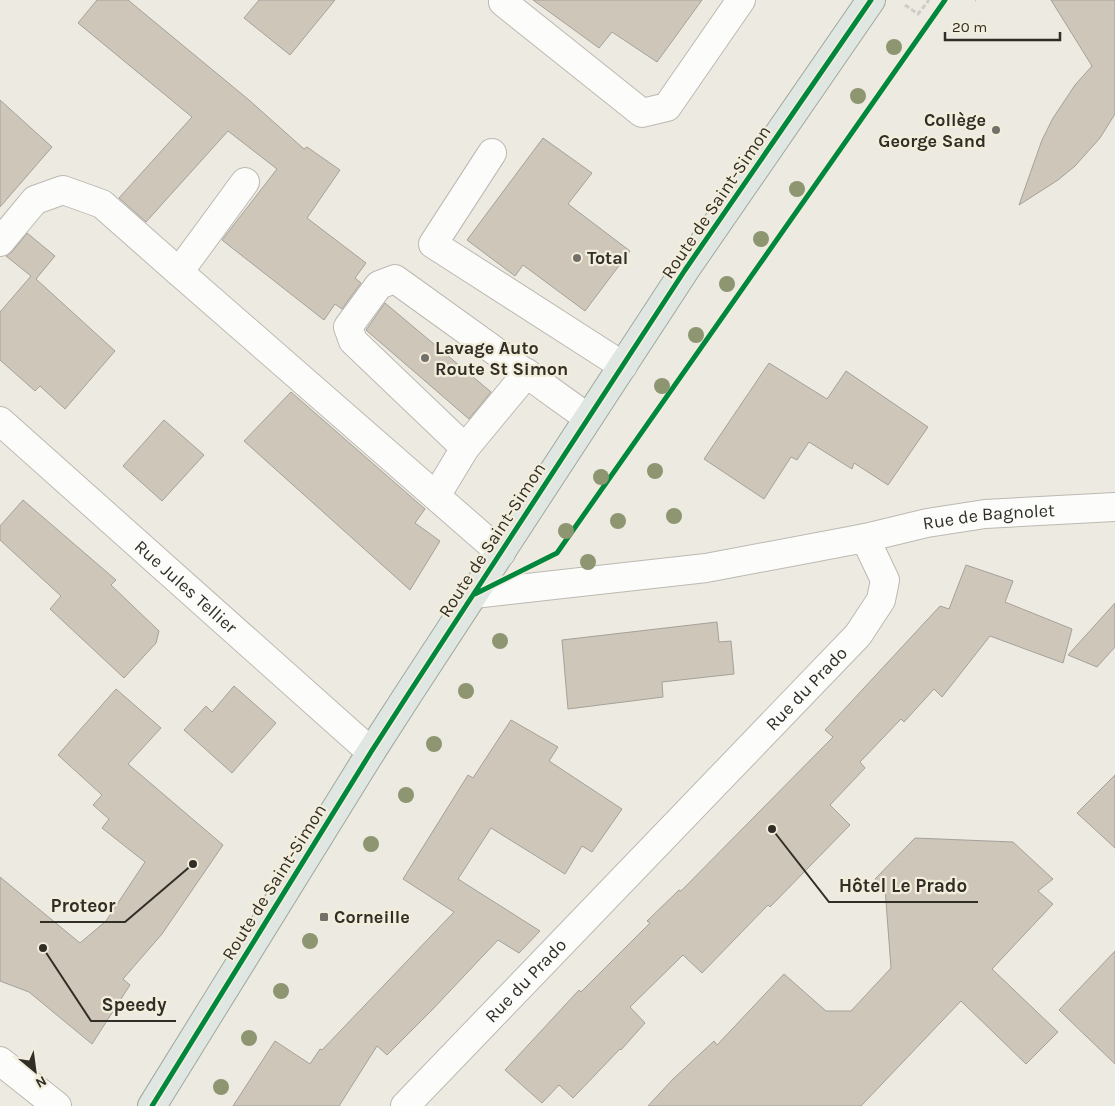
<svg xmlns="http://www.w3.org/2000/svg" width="1115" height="1106" font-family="Karla,sans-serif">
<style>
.building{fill:#cec6b9;stroke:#a4a19b}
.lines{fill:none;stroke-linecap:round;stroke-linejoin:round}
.minor-casing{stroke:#bcb9b2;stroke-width:30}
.major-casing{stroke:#9ea99e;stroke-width:30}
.path{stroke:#cdccc9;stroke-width:3;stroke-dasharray:5 2.5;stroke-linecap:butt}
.minor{stroke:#fcfcfa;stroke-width:28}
.major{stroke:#e0e7e2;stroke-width:28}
.cycleway-casing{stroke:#f3eddb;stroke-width:8}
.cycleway{stroke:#00873e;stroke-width:5}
.tree{fill:#8e9571}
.poi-dot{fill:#727068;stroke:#f3eddb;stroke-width:2}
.labels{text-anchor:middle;stroke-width:4.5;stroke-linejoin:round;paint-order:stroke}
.poi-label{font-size:18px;font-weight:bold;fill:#302e27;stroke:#f3eddb;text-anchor:start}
.street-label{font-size:18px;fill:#302e27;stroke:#f3eddb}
.leader{fill:none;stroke:#302e27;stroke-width:2}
.callout-dot{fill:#302e27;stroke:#f3eddb;stroke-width:2}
.callout-label{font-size:19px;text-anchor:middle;font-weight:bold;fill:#302e27;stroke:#f3eddb;stroke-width:4.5;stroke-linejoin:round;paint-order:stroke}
</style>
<rect width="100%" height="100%" fill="#edeae1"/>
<path class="building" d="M97 0H128L249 100 304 149 307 147 340 170 307 218 366 263 355 278 361 283 342 309 335 304 324 320 222 240 277 169 228 131 146 222 119 198 192 117 78 23Z
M259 0H335L290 55 244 18Z
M533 0H702L657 62 612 32 599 48Z
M1051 0H1115V114L1100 138 1075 166 1058 180 1019 205 1042 140 1053 118 1075 85 1092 66Z
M0 100 52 147 0 207Z
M543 138 592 173 568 204 630 251 585 311 523 265 515 276 467 240Z
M27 233 55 256 36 279 115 351 65 409 40 386 35 391 0 360V312L31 276 6 256 12 252Z
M385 303 491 392 469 419 366 330Z
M769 363 827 399 846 371 928 427 888 485 854 463 852 469 809 442 797 460 791 457 764 499 704 459Z
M291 392 425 509 415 523 440 541 410 590 244 441Z
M164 420 204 455 162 501 123 466Z
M23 500 116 580 111 585 159 631 156 643 124 678 50 609 61 596 0 540V526Z
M966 565 1013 581 1005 602 1072 629 1063 663 990 636 942 697 934 689 904 722 901 719 860 762 865 768 830 805 850 825 770 907 768 905 702 973 683 955 630 1007 645 1023 621 1050 620 1049 573 1098 559 1085 542 1103 505 1070 579 990 581 992 650 923 647 921 679 890 681 891 833 737 825 730 940 606 949 609Z
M1115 603V647L1097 667 1068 655Z
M717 622 719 642 731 641 734 674 662 682 663 697 568 709 562 640Z
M234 686 276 723 232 773 184 730 206 706 212 712Z
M116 689 161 728 128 764 223 845 162 934 123 979 130 985 92 1044 29 992 0 981V877L80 943 106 921 145 862 102 828 109 819 93 805 102 795 58 755Z
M511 720 558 747 549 761 622 809 592 852 582 846 565 874 491 828 458 879 540 931 519 953 498 940 432 1010 387 1055 377 1046 339 1106H233L275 1041 310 1064 320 1049 322 1050 454 912 403 879 468 775 473 778Z
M1115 775V848L1077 813Z
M915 838 1013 842 1053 879 1038 891 1053 904 992 969 1058 1032 1026 1064 961 1001 861 1106H648L673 1079 714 1041 717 1045 784 974 826 1011H851L891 968 885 888 875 879Z
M1115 951V1064L1059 1010Z"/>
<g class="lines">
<g class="minor-casing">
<g id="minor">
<path d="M503 2 642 113 667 107 741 0"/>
<path d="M492 153 433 244 623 366"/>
<path d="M0 242 35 200 63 190 102 204 179 272 245 182"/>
<path d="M179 272 501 553"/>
<path id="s1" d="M0 421 371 752"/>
<path d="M465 448 527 373"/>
<path d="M436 496 465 448 353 341 348 327 379 285 395 279 588 418"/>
<path id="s2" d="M865 538 927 523 985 514 1115 507"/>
<path d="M0 1061 57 1106"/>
<path id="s3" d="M405 1106 858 635 881 600 885 580 865 538 706 568 474 594"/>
</g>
</g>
<g class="major-casing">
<path id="major" d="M152 1106 371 752 409 693 685 270 871 0"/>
</g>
<path class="path" d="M975 0H976
M905 5 918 14 929 0"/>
<use href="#minor" class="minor"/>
<use href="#major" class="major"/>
<g class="cycleway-casing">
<path id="cycleway" d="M475 594 557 553 945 0
M152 1106 371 752 409 693 685 270 871 0"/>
</g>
<use href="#cycleway" class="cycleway"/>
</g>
<g class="tree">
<circle cx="894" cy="47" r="8"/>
<circle cx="858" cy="96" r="8"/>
<circle cx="797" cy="189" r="8"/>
<circle cx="761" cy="239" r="8"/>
<circle cx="727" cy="284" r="8"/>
<circle cx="696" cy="335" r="8"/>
<circle cx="662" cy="386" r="8"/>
<circle cx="655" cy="471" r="8"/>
<circle cx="601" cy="477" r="8"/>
<circle cx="674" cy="516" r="8"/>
<circle cx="618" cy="521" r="8"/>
<circle cx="566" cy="531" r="8"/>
<circle cx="588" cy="562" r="8"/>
<circle cx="500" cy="641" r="8"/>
<circle cx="466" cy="691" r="8"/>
<circle cx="434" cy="744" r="8"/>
<circle cx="406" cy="795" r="8"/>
<circle cx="371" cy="844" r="8"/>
<circle cx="310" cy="941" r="8"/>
<circle cx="281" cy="991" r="8"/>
<circle cx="249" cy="1038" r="8"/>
<circle cx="221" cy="1087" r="8"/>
</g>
<g class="poi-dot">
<circle cx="996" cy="130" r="5"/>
<circle cx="577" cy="258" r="5"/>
<circle cx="425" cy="358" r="5"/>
<rect x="319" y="912" width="10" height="10" rx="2.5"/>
</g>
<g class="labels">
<g class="poi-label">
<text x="986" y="126" text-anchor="end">Collège<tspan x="986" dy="21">George Sand</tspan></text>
<text x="587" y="264">Total</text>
<text x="435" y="354">Lavage Auto<tspan x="435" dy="21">Route St Simon</tspan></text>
<text x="334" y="923">Corneille</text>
</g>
<g class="street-label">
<text transform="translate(716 202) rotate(-56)" y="6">Route de Saint-Simon</text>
<text dy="6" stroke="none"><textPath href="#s2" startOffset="126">Rue de Bagnolet</textPath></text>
<text transform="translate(492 540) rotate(-57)" y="6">Route de Saint-Simon</text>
<text dy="6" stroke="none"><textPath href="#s1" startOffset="249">Rue Jules Tellier</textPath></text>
<text dy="6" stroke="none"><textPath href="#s3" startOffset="579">Rue du Prado</textPath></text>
<text transform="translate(274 882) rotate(-58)" y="6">Route de Saint-Simon</text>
<text dy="6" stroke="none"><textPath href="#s3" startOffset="174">Rue du Prado</textPath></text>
</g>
</g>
<path class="leader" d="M772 829L829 902H978M193 864L125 922H40M43 948L91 1021H176"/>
<g class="callout-dot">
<circle cx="772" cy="829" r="5"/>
<circle cx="193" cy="864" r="5"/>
<circle cx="43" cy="948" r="5"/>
</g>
<g class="callout-label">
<text x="903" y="892">Hôtel Le Prado</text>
<text x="83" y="912">Proteor</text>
<text x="134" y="1011">Speedy</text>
</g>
<g transform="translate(35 1071) rotate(151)" stroke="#f3eddb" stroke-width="4" paint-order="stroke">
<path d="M0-4L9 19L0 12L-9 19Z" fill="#302e27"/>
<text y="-8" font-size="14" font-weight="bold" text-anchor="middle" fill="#302e27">N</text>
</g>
<path d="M945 32v8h115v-8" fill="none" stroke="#302e27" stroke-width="2.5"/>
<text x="952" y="32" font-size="15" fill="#302e27" stroke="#f3eddb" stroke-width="4" paint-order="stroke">20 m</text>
</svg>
